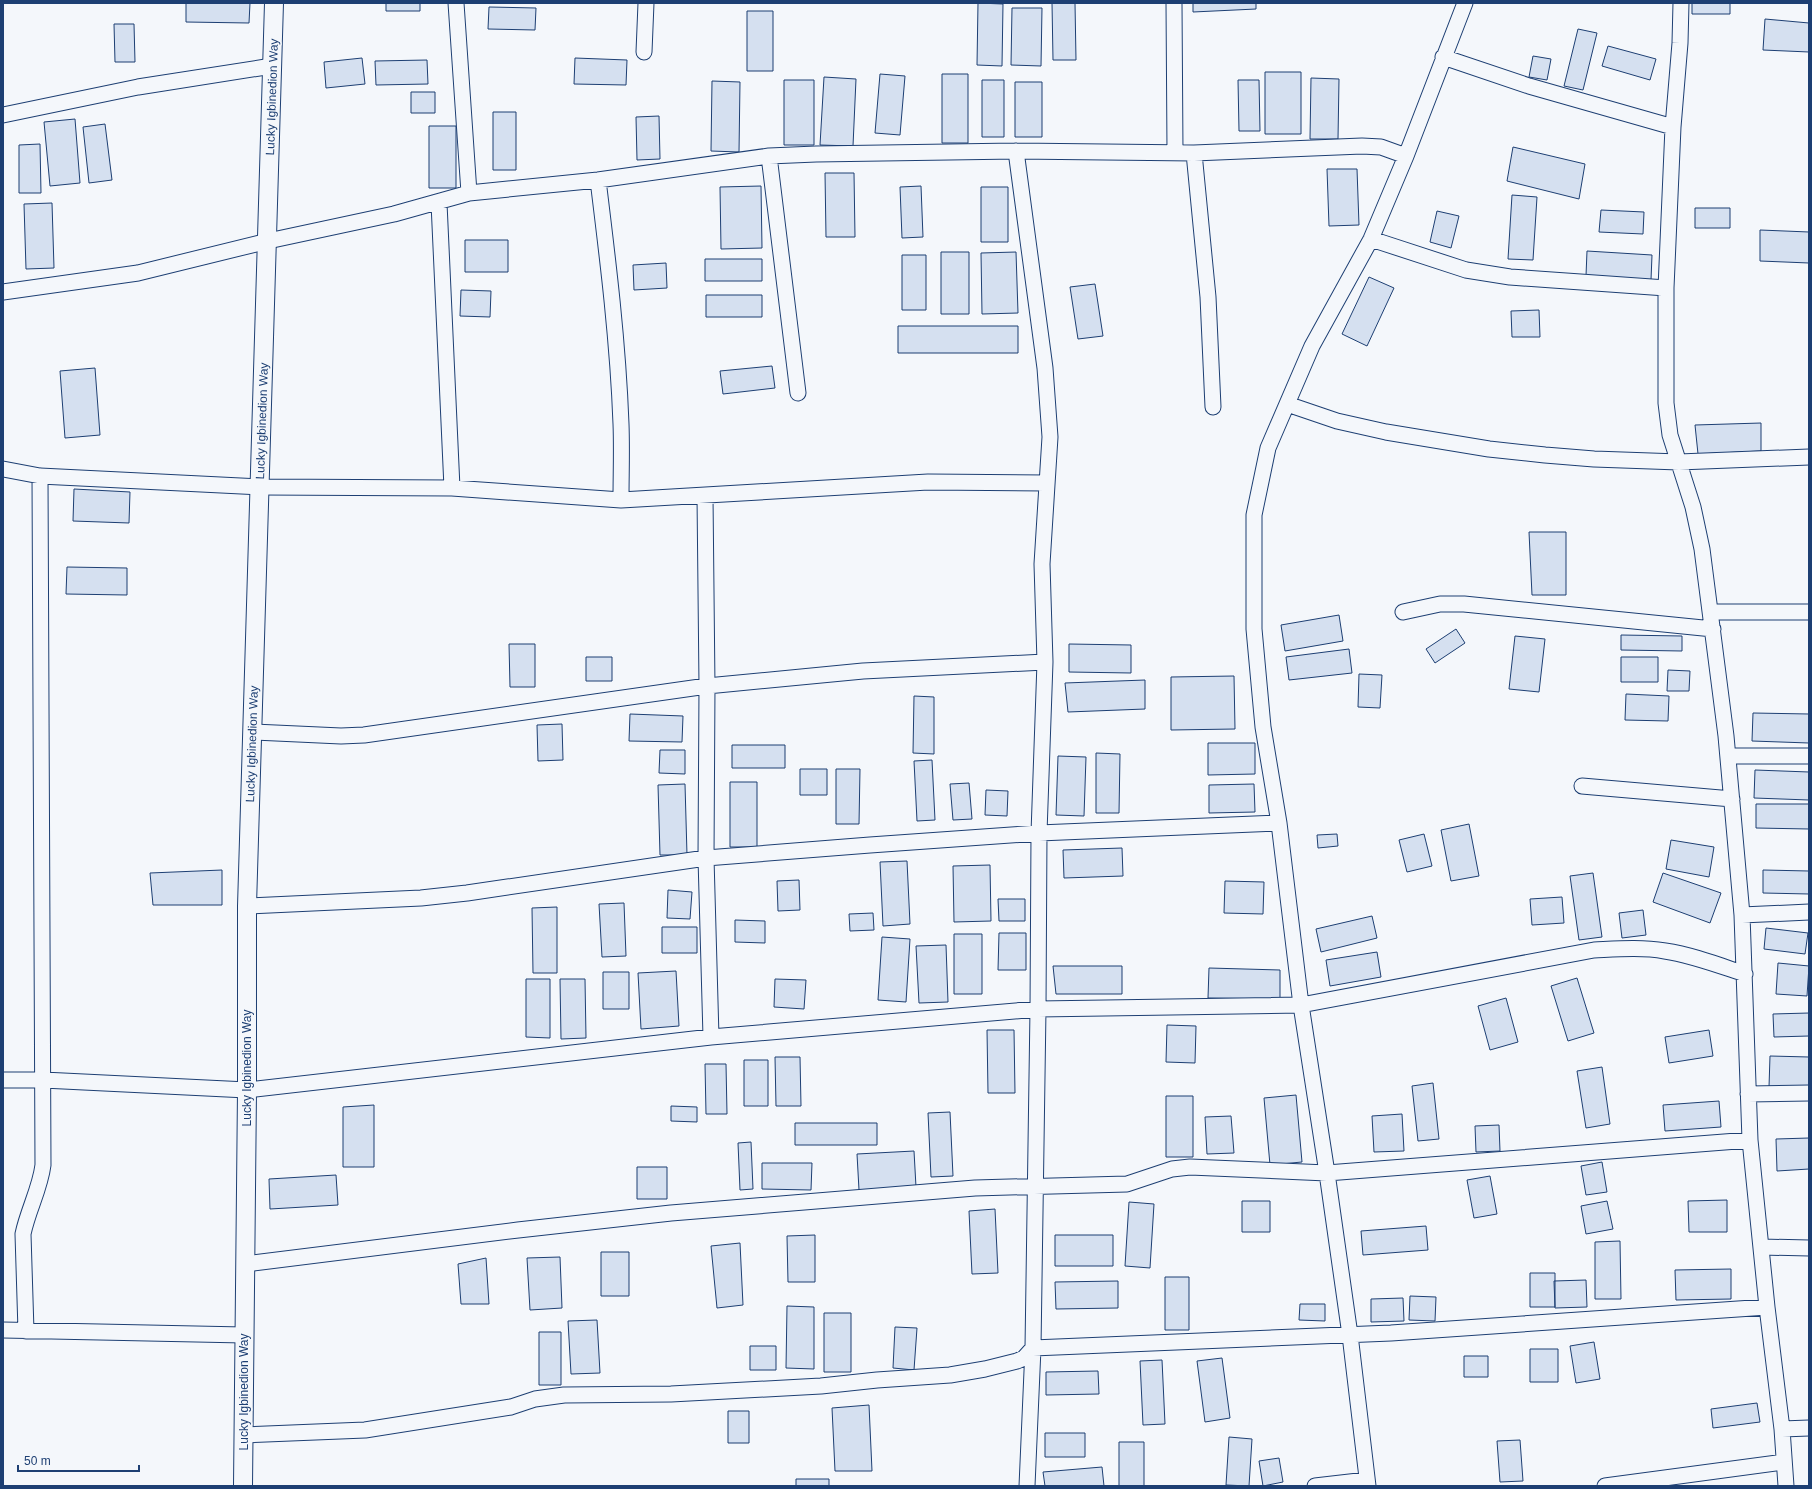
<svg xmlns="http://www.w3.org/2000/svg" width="1812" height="1489" font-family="Helvetica,sans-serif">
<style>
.building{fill:#d5e0f0;stroke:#1d3f73}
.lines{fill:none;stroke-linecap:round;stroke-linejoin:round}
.minor-casing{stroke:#1d3f73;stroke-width:17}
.tertiary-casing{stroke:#1d3f73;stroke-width:20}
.minor{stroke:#f4f7fb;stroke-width:15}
.tertiary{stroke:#f4f7fb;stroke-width:18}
.labels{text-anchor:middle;stroke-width:3;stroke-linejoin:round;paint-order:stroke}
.street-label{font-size:12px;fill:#1d3f73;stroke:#f4f7fb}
</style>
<rect width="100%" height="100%" fill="#f4f7fb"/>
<path class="building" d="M186 3H250L249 23 186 22Z
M386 3H420V11H386Z
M978 3 1003 4 1002 66 977 65Z
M1052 3H1075L1076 60H1053Z
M1193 3H1256V9L1193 12Z
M1692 3H1730V14H1692Z
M489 7 536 8 535 30 488 29Z
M1012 8H1042L1041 66 1011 65Z
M747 11H773V71H747Z
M1765 19 1809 23V52L1763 50Z
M114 24H134L135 62H115Z
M1578 29 1597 33 1583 90 1564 86Z
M1608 46 1656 59 1650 80 1602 66Z
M1533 56 1551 59 1547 80 1529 77Z
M362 58 365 84 326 88 324 62Z
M575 58 627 60 626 85 574 84Z
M427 60 428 84 376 85 375 61Z
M1265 72H1301V134H1265Z
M880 74 905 76 900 135 875 133Z
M942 74H968V143H942Z
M824 77 856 79 853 146 820 145Z
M1311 78 1339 79 1338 139H1310Z
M784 80H814V145H784Z
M982 80H1004V137H982Z
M1238 80H1259L1260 131H1239Z
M712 81 740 82 739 152 711 151Z
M1015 82H1042V137H1015Z
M411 92H435V113H411Z
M493 112H516V170H493Z
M659 116 660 159 637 160 636 117Z
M75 119 80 183 50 186 44 122Z
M105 124 112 180 89 183 83 127Z
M429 126H456V188H429Z
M40 144 41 193H19V145Z
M1513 147 1585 164 1579 199 1507 181Z
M1327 169H1357L1359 225 1329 226Z
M825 173H854L855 237H826Z
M761 186 762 248 721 249 720 187Z
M921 186 923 237 902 238 900 187Z
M981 187H1008V242H981Z
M1512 195 1537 197 1533 260 1508 259Z
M52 203 54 268 26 269 24 204Z
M1695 208H1730V228H1695Z
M1601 210 1644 212 1643 234 1599 232Z
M1437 211 1459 216 1451 248 1430 242Z
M1760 230 1809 232V263L1760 261Z
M465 240H508V272H465Z
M1587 251 1652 255 1651 280 1586 276Z
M941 252H969V314H941Z
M1016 252 1018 313 982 314 981 253Z
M902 255H926V310H902Z
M705 259H762V281H705Z
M666 263 667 288 634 290 633 265Z
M1369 277 1394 288 1367 346 1342 334Z
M1095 284 1103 336 1078 339 1070 287Z
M461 290 491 291 490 317 460 316Z
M706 295H762V317H706Z
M1539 310 1540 337H1512L1511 311Z
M898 326H1018V353H898Z
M772 366 775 388 723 394 720 371Z
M95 368 100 435 65 438 60 371Z
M1761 423V451L1698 454 1695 425Z
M74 489 130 492 129 523 73 521Z
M1529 532H1566V595H1532Z
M67 567 127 568V595L66 594Z
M1339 615 1343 641 1285 651 1281 625Z
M1456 629 1465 643 1435 663 1426 649Z
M1621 635 1682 636V651L1621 650Z
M1515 636 1545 639 1539 692 1509 689Z
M509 644H535V687H510Z
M1069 644 1131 645V673L1069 672Z
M1349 649 1352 673 1289 680 1286 657Z
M586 657H612V681H586Z
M1621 657H1658V682H1621Z
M1668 670 1690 671 1689 691H1667Z
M1359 674 1382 675 1380 708 1358 707Z
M1234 676 1235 729 1171 730V677Z
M1145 680V709L1068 712 1065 683Z
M1626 694 1669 696 1668 721 1625 720Z
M914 696 934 697V754L913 753Z
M1753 713 1809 714V743L1752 741Z
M630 714 683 716 682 742 629 741Z
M562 724 563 760 538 761 537 725Z
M1208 743H1255V774L1208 775Z
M732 745H785V768H732Z
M660 750H685V774L659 773Z
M1096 753 1120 754 1119 813H1096Z
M1058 756 1086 757 1084 816 1056 815Z
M932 760 935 820 917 821 914 761Z
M800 769H827V795H800Z
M836 769H860L859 824H836Z
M1755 770 1809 772V800L1754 798Z
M730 782H757V847H730Z
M969 783 972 819 953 820 950 784Z
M685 784 687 855H660L658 785Z
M1254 784 1255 812 1209 813V785Z
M986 790 1008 791 1007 816 985 815Z
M1756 804H1809V829L1756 828Z
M1469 824 1479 876 1451 881 1441 830Z
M1337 834 1338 846 1318 848 1317 835Z
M1424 834 1432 866 1407 872 1399 840Z
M1671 840 1714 847 1709 877 1666 869Z
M1122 848 1123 876 1064 878 1063 850Z
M907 861 910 924 883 926 880 862Z
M990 865 991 921 954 922 953 866Z
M222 870V905H153L150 873Z
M1763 870 1809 871V894L1763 893Z
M1593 873 1602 937 1579 940 1570 876Z
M1663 873 1721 893 1710 923 1653 902Z
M799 880 800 910 778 911 777 881Z
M1225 881 1264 882 1263 914 1224 913Z
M668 890 692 892 690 919 667 918Z
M1562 897 1564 923 1532 925 1530 899Z
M998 899H1025V921H999Z
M624 903 626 956 602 957 599 904Z
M557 907V973H533L532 908Z
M1643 910 1646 935 1622 938 1619 913Z
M873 913 874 930 850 931 849 914Z
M1372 916 1377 938 1321 952 1316 929Z
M735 920 765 921V943L735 942Z
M662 927H697V953H662Z
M1766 928 1808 933 1805 954 1764 949Z
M999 933H1026V970H998Z
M954 934H982V994H954Z
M882 937 910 939 906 1002 878 1000Z
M946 945 948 1002 919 1003 916 946Z
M1377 952 1381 977 1330 986 1326 960Z
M1778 963 1809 966 1807 996 1776 994Z
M1053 966H1122V994H1056Z
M1209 968 1280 970V999L1208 998Z
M676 971 679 1026 641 1029 638 973Z
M603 972H629V1009H603Z
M1577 978 1594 1033 1568 1041 1551 986Z
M526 979H550V1038L526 1037Z
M560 979H585L586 1038 561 1039Z
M775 979 806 980 804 1009 774 1007Z
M1506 998 1518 1042 1490 1050 1478 1006Z
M1809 1013V1036L1774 1037 1773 1014Z
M1167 1025 1196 1026 1195 1063 1166 1062Z
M987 1030H1014L1015 1093H988Z
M1709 1030 1713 1056 1669 1063 1665 1037Z
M1770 1056 1809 1057V1089L1769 1087Z
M775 1057H800L801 1106H776Z
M744 1060H768V1106H744Z
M705 1064H726L727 1114H706Z
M1602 1067 1610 1124 1586 1128 1577 1071Z
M1433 1083 1439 1139 1418 1141 1412 1086Z
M1296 1095 1302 1162 1270 1165 1264 1098Z
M1166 1096H1193V1157H1166Z
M1719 1101 1721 1127 1665 1131 1663 1105Z
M374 1105V1167H343V1107Z
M671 1106 697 1107V1122L671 1121Z
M950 1112 953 1176 931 1177 928 1113Z
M1402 1114 1404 1151 1374 1152 1372 1116Z
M1231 1116 1234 1153 1207 1154 1205 1117Z
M795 1123H877V1145H795Z
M1499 1125 1500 1151 1476 1152 1475 1126Z
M1809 1138V1169L1777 1171 1776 1139Z
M751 1142 753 1189 740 1190 738 1143Z
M914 1151 916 1187 859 1190 857 1154Z
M1602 1162 1607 1192 1586 1195 1581 1166Z
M762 1163H812L811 1190 762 1189Z
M637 1167H667V1199H637Z
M336 1175 338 1205 270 1209 269 1179Z
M1490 1176 1497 1214 1474 1218 1467 1180Z
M1727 1200V1232H1689L1688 1201Z
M1242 1201H1270V1232H1242Z
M1607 1201 1613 1229 1586 1234 1581 1206Z
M1129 1202 1154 1204 1150 1268 1125 1266Z
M995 1209 998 1273 972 1274 969 1211Z
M1426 1226 1428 1250 1363 1255 1361 1231Z
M815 1235V1282H788L787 1236Z
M1055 1235H1113V1266H1055Z
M1620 1241 1621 1299H1595V1242Z
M740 1243 743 1305 717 1308 711 1246Z
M601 1252H629V1296H601Z
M560 1257 562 1308 530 1310 527 1258Z
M486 1258 489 1304H461L458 1264Z
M1731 1269V1299L1676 1300 1675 1270Z
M1530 1273H1555V1307H1530Z
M1165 1277H1189V1330H1165Z
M1586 1280 1587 1307 1555 1308 1554 1281Z
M1118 1281V1308L1056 1309 1055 1282Z
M1410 1296 1436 1297 1435 1321 1409 1320Z
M1403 1298 1404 1321 1371 1322V1299Z
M1300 1304H1325V1321L1299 1320Z
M787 1306 814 1307V1369L786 1368Z
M824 1313H851V1372H824Z
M597 1320 600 1373 571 1374 568 1321Z
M895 1327 917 1328 914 1370 893 1368Z
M539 1332H561V1385H539Z
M1594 1342 1600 1379 1576 1383 1570 1346Z
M750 1346H776V1370H750Z
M1530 1349H1558V1382H1530Z
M1464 1356H1488V1377H1464Z
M1222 1358 1230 1418 1205 1422 1197 1361Z
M1162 1360 1165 1424 1143 1425 1140 1361Z
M1098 1371 1099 1394 1046 1395V1372Z
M1757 1403 1760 1422 1713 1428 1711 1409Z
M869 1405 872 1471H835L832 1408Z
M728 1411H749V1443H728Z
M1045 1433H1085V1457H1045Z
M1229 1437 1252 1439 1249 1486 1226 1485Z
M1520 1440 1523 1481 1500 1482 1497 1441Z
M1119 1442H1144V1486H1119Z
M1279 1458 1283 1482 1263 1486 1259 1461Z
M1102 1467 1104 1486H1045L1043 1472Z
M796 1479H829V1486H796Z"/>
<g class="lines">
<g class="minor-casing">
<path id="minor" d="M456 3 469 193
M1174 3 1175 152
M1681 3 1680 43 1673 127 1666 288V403L1670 435 1693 507 1702 549 1726 736 1742 915 1750 1140 1767 1307 1782 1429 1786 1486
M644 52 646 3
M1443 57 1529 86 1673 127
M3 115 138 87 272 66
M1016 151 1045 368 1050 437 1042 564 1045 662 1039 833 1038 1009 1033 1348 1027 1486
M1194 153 1208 297 1213 407
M769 156 798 393
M598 180C608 261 618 342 621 424 622 449 621 475 621 500
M439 203 452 488
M1371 239 1466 270 1510 277 1666 288
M3 292 138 273 268 241 394 214 469 193 598 180 769 156 816 154 1016 151 1194 153 1362 146 1381 147 1406 156
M1287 404 1337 421 1386 432 1489 449 1545 455 1594 459 1679 462 1809 457
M3 469 40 476 261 487 452 488 621 500 928 482 1046 483
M705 496 707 686 706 858 711 1037
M1403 612 1440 604H1464L1713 629
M1711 612H1809
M253 732 341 736 364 735 707 686 863 671 1045 662
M1728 756H1809
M1582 786 1732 799
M247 906 421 898 467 893 706 858 870 845 1039 833 1279 823
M1742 915 1809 912
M3 1080H43L247 1090 711 1037 1038 1009 1301 1005 1594 950C1617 949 1641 947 1665 951 1692 955 1718 965 1745 974
M1748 1094 1809 1093
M1762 1247 1809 1248
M245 1264 518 1230 671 1213 975 1188 1127 1184 1172 1169 1190 1167 1327 1173 1750 1140
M3 1330 244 1335
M26 1331 23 1234C28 1210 40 1189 43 1165L40 476
M1782 1429 1809 1428
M244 1435 365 1430 511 1407 535 1399 564 1395 671 1394 821 1386 877 1380 950 1375 985 1369 1017 1361 1024 1358 1033 1348 1391 1333 1767 1307
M1315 1486 1367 1480
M1368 1486 1350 1335 1327 1173 1301 1005 1279 823 1263 727 1254 629V515L1268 448 1312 346 1371 239 1406 156 1465 3
M1605 1486 1784 1462"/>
</g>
<g class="tertiary-casing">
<path id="tertiary" d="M243 1486 247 1090V906L274 3"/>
</g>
<use href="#minor" class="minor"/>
<use href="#tertiary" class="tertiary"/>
</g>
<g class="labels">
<g class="street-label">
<text transform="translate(272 97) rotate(-88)" y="4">Lucky Igbinedion Way</text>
<text transform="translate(262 421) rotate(-88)" y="4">Lucky Igbinedion Way</text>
<text transform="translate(252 744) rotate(-88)" y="4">Lucky Igbinedion Way</text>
<text transform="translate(247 1068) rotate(-90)" y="4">Lucky Igbinedion Way</text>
<text transform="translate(244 1392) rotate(-90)" y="4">Lucky Igbinedion Way</text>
</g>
</g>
<rect width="1812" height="1489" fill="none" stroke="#1d3f73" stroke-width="8"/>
<path d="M18 1465v6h121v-6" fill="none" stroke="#1d3f73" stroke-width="2"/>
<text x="24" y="1465" font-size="12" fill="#1d3f73" stroke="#f4f7fb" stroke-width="3" paint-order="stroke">50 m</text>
</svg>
